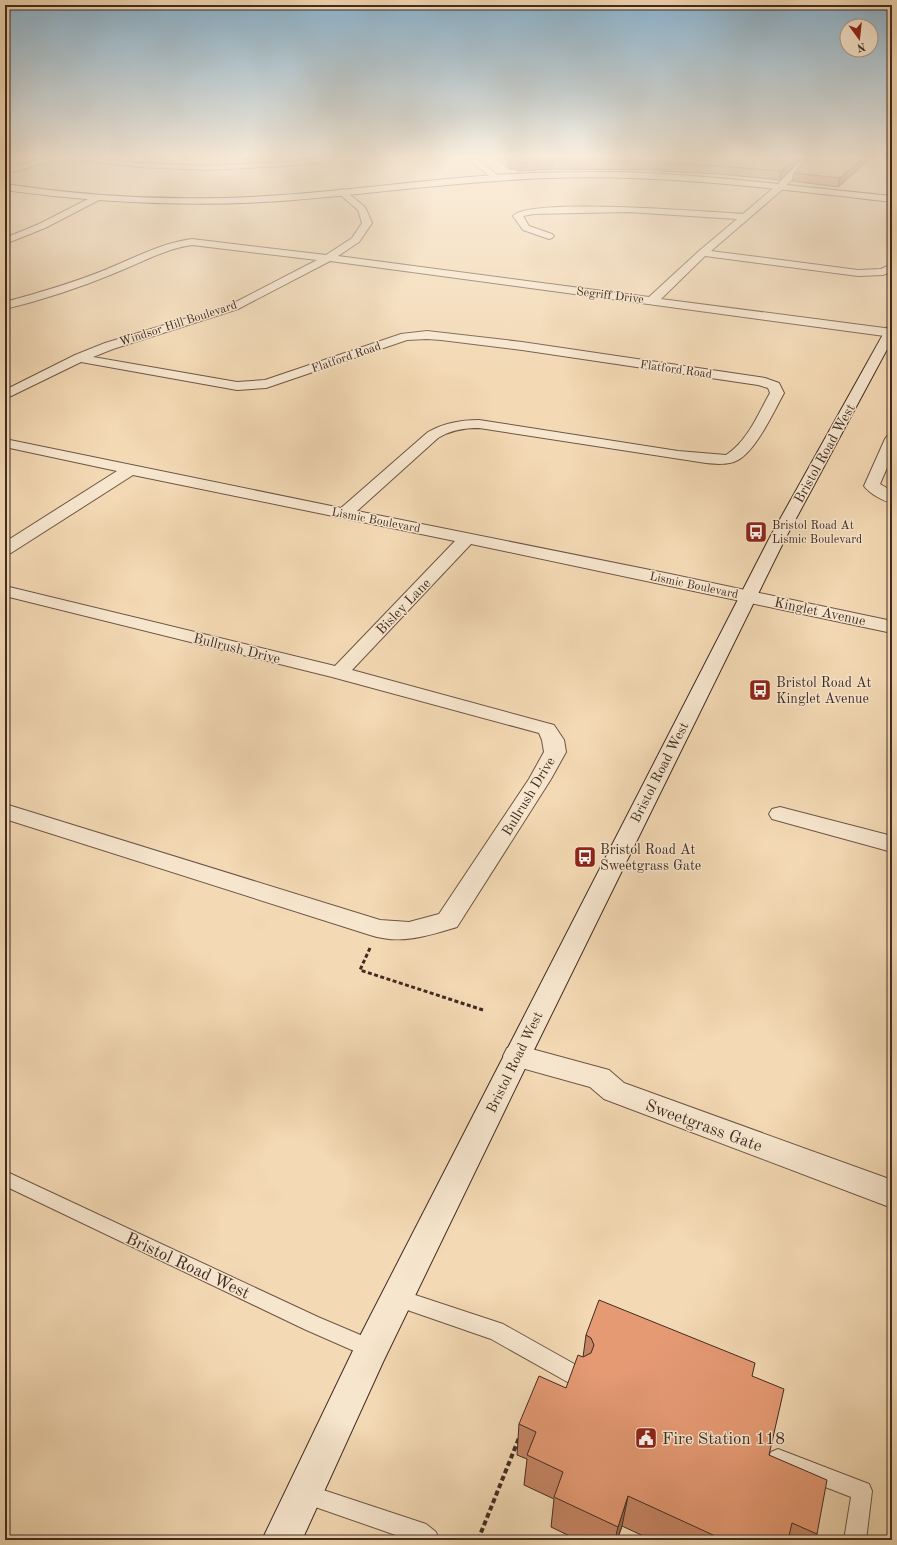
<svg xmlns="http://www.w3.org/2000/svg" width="897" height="1545" font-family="'Old Standard TT',serif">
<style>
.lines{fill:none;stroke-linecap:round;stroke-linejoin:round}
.lane-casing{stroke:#6d5646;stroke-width:2}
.street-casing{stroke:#6d5646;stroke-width:2}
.secondary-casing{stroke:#402b21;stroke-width:2}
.path-far1{stroke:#402b21;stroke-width:3;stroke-dasharray:4 2.5;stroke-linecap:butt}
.path{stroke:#402b21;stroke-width:4;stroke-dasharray:5 3;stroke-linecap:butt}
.lane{fill:#f7e6ce;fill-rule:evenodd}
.street{fill:#f7e6ce;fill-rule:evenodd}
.secondary{fill:#f7e6ce;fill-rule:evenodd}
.wall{fill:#c58464;stroke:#402b21}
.shaded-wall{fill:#a06c51;stroke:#402b21}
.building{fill:#e59a74;stroke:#402b21}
.labels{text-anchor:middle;stroke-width:3;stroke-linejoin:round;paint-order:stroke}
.far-street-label{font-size:12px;fill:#402b21;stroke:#f7e6ce}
.far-poi-label{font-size:12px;fill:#402b21;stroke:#f7e6ce;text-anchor:start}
.street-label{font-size:14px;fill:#402b21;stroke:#f7e6ce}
.poi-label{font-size:14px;fill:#402b21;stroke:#f7e6ce;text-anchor:start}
.near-street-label{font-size:17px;fill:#402b21;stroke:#f7e6ce}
.near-poi-label{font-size:17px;fill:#402b21;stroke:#f7e6ce;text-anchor:start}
</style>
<rect width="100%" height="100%" fill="#f3d9b4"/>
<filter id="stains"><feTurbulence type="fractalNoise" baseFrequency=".005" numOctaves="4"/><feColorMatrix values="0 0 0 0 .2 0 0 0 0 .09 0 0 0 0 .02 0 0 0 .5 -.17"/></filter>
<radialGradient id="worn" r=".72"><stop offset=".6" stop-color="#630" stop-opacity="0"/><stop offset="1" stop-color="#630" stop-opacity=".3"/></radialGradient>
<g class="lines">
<g class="lane-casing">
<path id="lane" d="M5 1171 318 1317 377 1342 380 1349 377 1356 370 1358 304 1329 5 1186Z
M397 1289 503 1324 585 1370 588 1377 585 1384 578 1387 571 1384 491 1339 390 1304 388 1298 390 1292Z
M778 1449 869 1484 872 1491 866 1540H844L851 1497 771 1466 768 1459 771 1452Z
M305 1484 426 1524 436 1532 439 1540H410L298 1501 295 1494 298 1487Z"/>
</g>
<g class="street-casing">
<path id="street" d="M54 156H82L139 163 208 166 285 162 331 157 335 159 331 161 285 166 208 170 139 167 70 159 56 160 5 174V169Z
M465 156H474L501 178 500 180H494Z
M806 156H814L783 189 711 251 858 270 881 269 892 264V271L883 275 858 276 705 256 661 299 892 329V337L330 261 238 309 113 349 93 357 237 382 265 380 401 334 427 331 522 342 765 378 779 383 784 393C774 411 755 453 736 461 727 465 716 464 706 463L479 428C464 428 451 430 438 438L357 511 670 574 892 621V633L471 544 352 670 554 725 564 740 566 752 551 779 457 927C427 936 401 945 370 935L5 819V804L380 920 409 922 439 914 529 779 544 752 542 740 539 733 332 677 5 596V586L335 666 455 541 133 475 11 553 5 554V542L117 471 5 447V439L341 508 428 432C444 423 461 420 479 420L678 451 726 455C748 441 758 414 770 393L768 388 758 385 522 350 441 340 427 339 407 340 266 388 237 390 81 362 5 399V390L75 355 105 343 230 305 317 260 192 245C164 249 141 263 115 273 79 288 42 300 5 309V302C39 293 72 283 105 270 134 258 161 243 192 239L326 255 352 238 362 223 358 210 337 192 341 189 344 190 365 207 372 223 359 242 338 256 649 297 699 251 737 219 628 212 534 214 523 216 529 226 552 234 554 236 552 238 549 239 523 230 513 216C528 197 711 212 743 214L777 185Z
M96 195 99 196 100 198 99 200 45 228 5 244V238L39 224Z
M892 435V456L880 484 892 491V503C883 501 870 494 864 486L885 439 887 436Z
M780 807 892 836V852L772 819 769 814 772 809Z
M517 1045 609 1070 624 1083 892 1180V1208L604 1099 590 1087 507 1064 503 1056 507 1048Z"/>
</g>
<g class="secondary-casing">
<path id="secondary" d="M622 172C713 175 802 187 892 196V202C778 189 664 174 549 178 459 181 371 194 281 201 189 207 97 203 5 190V184C97 198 189 202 281 195 353 190 424 180 495 175 537 172 580 172 622 172Z
M892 325V340L785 539 531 1056 383 1362 302 1540H262L359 1338 769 539 886 329 888 326Z"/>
</g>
<path class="path-far1" d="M370 948 360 970 483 1010"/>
<path class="path" d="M478 1540 519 1438"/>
<use href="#lane" class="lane"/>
<use href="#street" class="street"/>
<use href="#secondary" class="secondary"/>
</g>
<path class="wall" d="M492 156H800L799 161 780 180 719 174 660 171V170L552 169 518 171 515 169H509Z
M810 156H871L861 167 838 187 792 181 794 173Z
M586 1335 752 1376 769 1455 817 1534 814 1540H652L622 1526 617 1540H578L551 1527 554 1499 524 1485 527 1459 517 1455 519 1424 566 1388 583 1357Z"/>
<path class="shaded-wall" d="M797 156H800L799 161 780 180 781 171Z
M865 156H871L861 167 838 187 840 178Z
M515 160V169H509V161Z
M552 160V169L518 171V162Z
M628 1496 622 1526 617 1540H615L618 1527Z"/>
<path class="building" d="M503 156H797L781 171 720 166 661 163V161L552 160 518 162 515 160 509 161Z
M810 156H865L840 178 794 173Z
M599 1300 755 1363 752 1376 784 1389 769 1455 827 1480 817 1534 792 1523 788 1540H724L628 1496 618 1527 554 1497 563 1472 527 1455 536 1432 519 1424 539 1376 566 1388 578 1355 583 1357 591 1353 594 1345 591 1338 586 1335Z"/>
<linearGradient id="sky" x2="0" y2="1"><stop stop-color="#8ab6d3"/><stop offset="0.42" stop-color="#faeedd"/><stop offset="1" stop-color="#faeedd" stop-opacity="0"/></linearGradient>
<rect width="897" height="372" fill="url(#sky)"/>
<defs>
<g id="bus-square" transform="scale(1.15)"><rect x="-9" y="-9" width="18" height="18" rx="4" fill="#8f2418" stroke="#f7e6ce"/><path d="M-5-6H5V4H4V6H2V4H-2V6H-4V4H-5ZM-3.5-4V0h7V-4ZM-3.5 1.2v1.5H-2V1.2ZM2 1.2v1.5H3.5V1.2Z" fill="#fff"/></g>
<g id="civic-square" transform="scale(1.15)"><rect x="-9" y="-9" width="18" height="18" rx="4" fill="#8f2418" stroke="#f7e6ce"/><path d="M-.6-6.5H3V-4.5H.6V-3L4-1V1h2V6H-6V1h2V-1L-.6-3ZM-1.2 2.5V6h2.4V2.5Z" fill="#fff"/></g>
</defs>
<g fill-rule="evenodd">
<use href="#bus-square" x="756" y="532"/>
<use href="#bus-square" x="760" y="690"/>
<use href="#bus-square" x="585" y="857"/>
<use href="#civic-square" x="646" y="1438"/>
</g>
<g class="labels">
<g class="far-street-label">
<text transform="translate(610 295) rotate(7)" y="4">Segriff Drive</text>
<text transform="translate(178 323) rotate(-18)" y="4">Windsor Hill Boulevard</text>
<text transform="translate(346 357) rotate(-19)" y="4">Flatford Road</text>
<text transform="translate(676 369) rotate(8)" y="4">Flatford Road</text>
<text transform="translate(376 520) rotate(11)" y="4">Lismic Boulevard</text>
<text transform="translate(694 585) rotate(12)" y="4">Lismic Boulevard</text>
</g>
<g class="far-poi-label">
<text x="772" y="529">Bristol Road At<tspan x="772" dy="14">Lismic Boulevard</tspan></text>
</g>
<g class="street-label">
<text transform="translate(824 453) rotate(-61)" y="5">Bristol Road West</text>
<text transform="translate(403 606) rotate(-46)" y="5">Bisley Lane</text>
<text transform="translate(820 611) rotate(12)" y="5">Kinglet Avenue</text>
<text transform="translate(237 648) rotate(14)" y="5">Bullrush Drive</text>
<text transform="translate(659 772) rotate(-63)" y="5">Bristol Road West</text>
<text transform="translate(528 796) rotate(-59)" y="5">Bullrush Drive</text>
<text transform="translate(514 1062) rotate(-64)" y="5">Bristol Road West</text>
</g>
<g class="poi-label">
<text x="776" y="687">Bristol Road At<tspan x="776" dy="16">Kinglet Avenue</tspan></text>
<text x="600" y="854">Bristol Road At<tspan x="600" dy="16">Sweetgrass Gate</tspan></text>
</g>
<g class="near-street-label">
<text transform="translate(704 1125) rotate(20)" y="6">Sweetgrass Gate</text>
<text transform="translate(188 1265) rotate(25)" y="6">Bristol Road West</text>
</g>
<g class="near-poi-label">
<text x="662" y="1444">Fire Station 118</text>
</g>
</g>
<rect width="897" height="1545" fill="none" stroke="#f3d9b4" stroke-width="20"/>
<rect x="6" y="6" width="885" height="1533" fill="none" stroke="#402b21" stroke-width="2"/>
<rect x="10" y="10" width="877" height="1525" fill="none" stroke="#402b21"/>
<g transform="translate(859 38) rotate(165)"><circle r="19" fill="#f7e6ce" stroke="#ae9b89"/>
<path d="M0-3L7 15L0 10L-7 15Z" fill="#8f2418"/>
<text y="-6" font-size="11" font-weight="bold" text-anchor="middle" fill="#402b21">N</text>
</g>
<rect width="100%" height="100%" filter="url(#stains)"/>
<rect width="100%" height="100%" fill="url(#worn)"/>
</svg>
